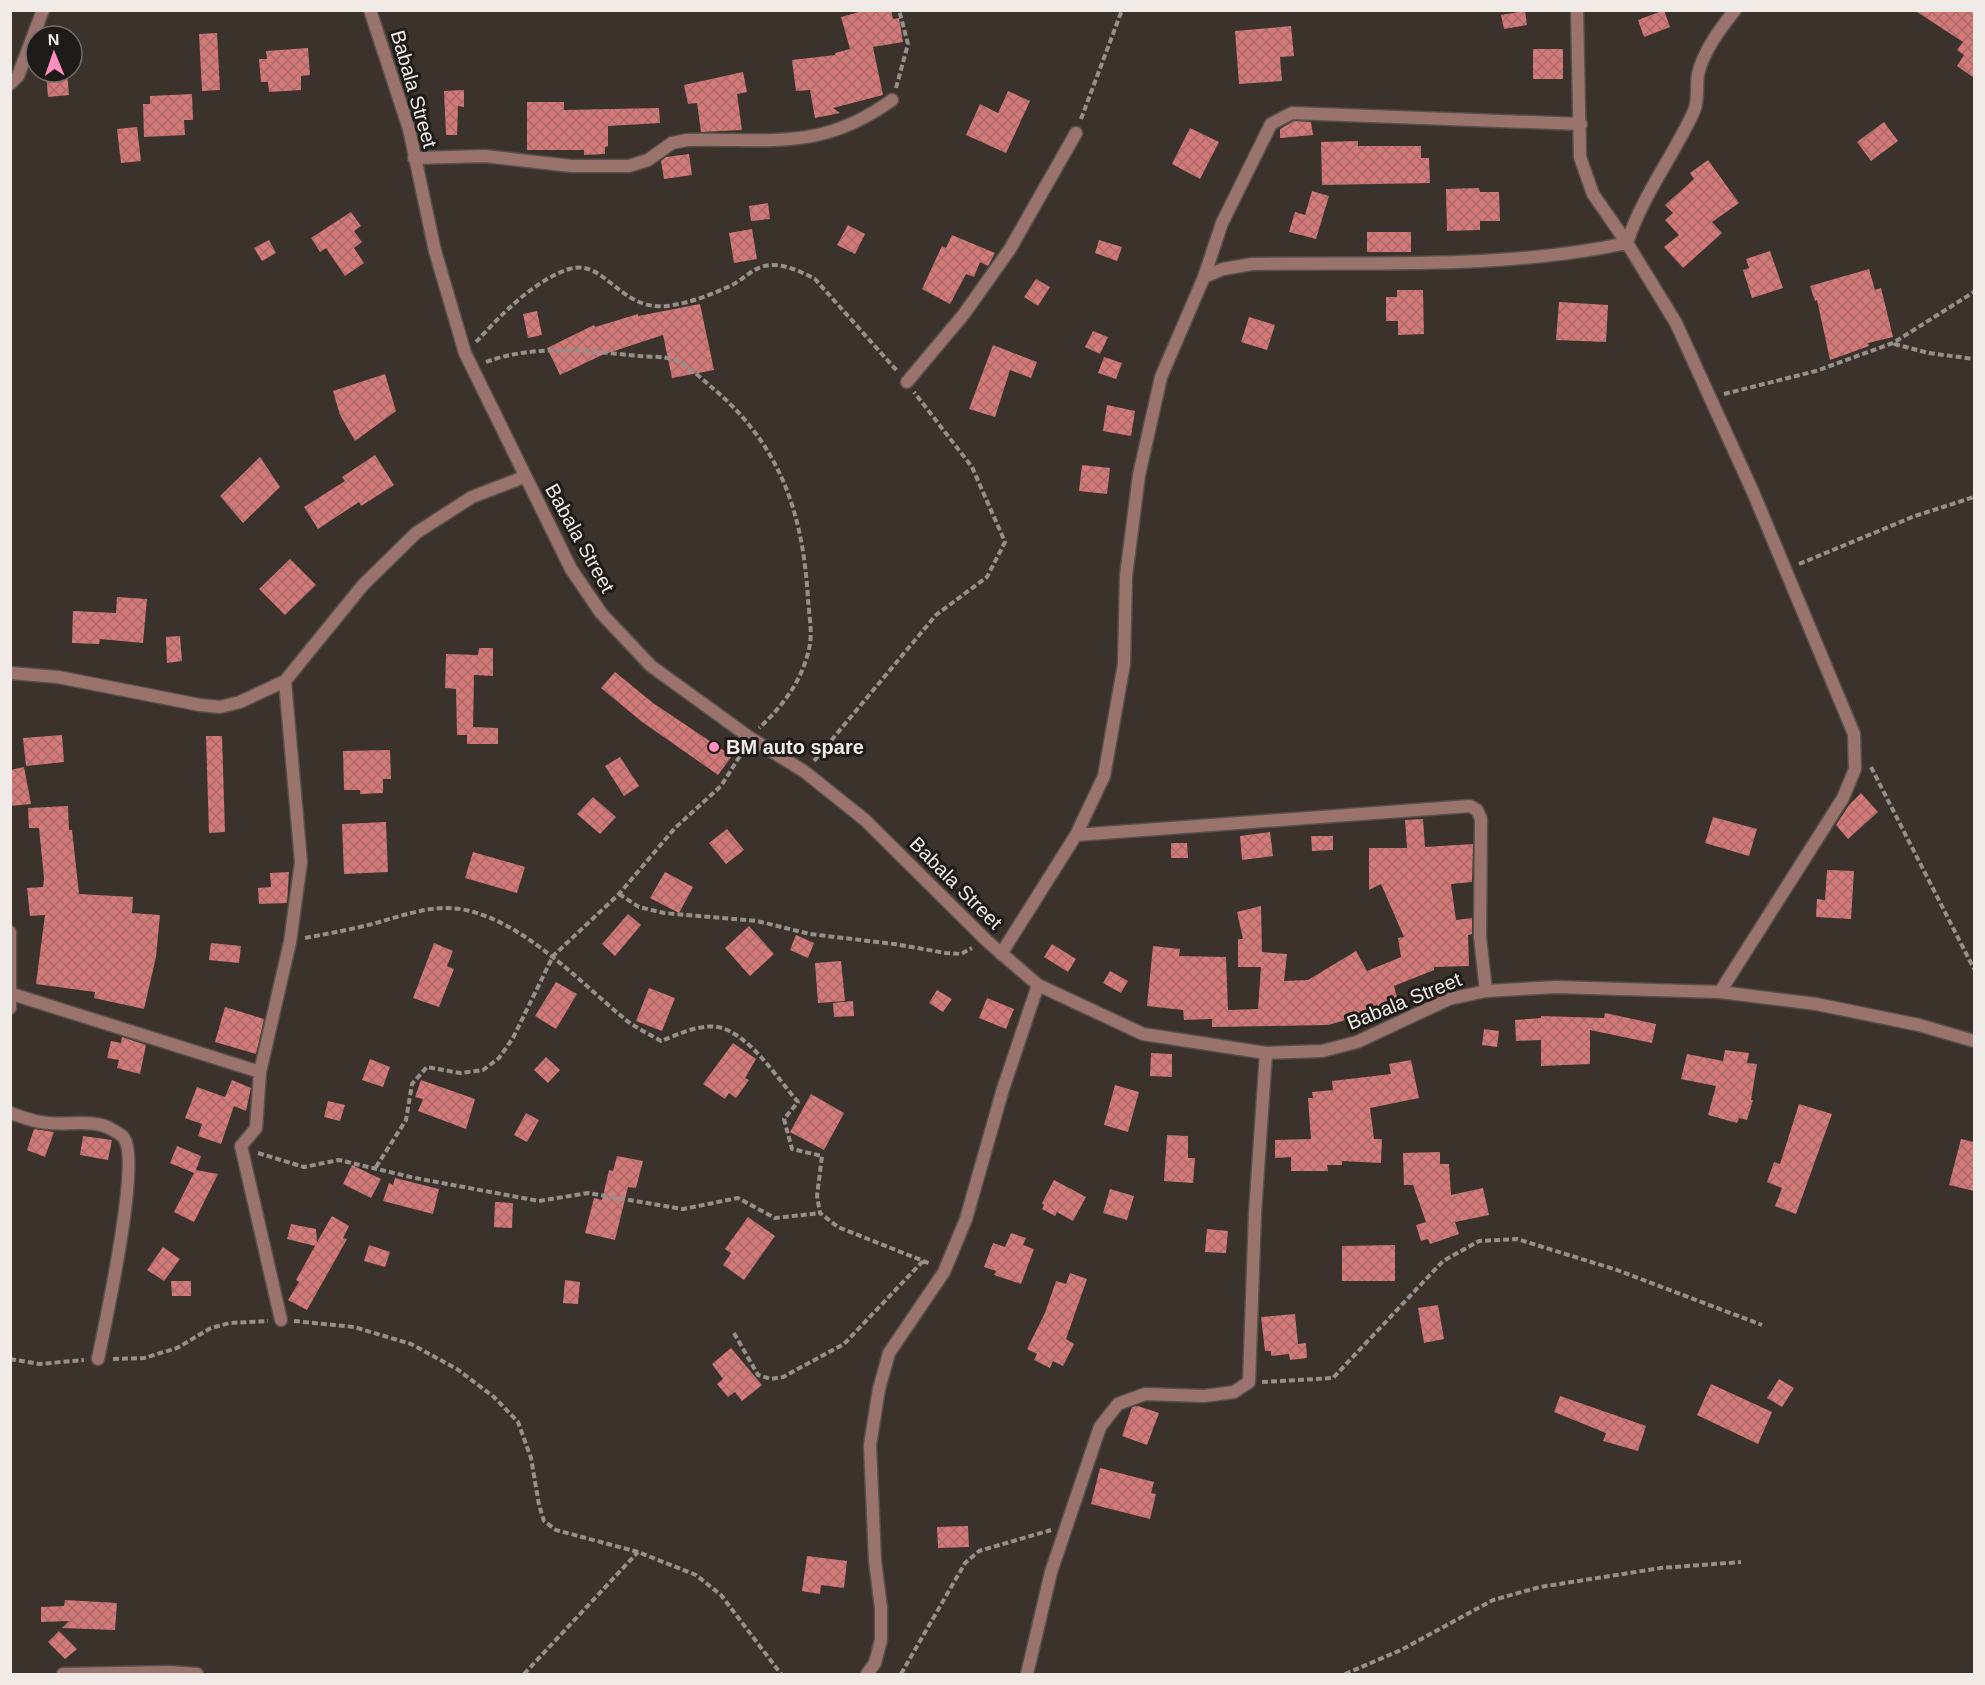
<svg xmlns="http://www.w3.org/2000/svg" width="1985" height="1685" font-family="Helvetica,sans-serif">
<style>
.building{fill:url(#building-cross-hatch)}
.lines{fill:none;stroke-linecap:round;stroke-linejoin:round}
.minor-casing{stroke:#575049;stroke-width:15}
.tertiary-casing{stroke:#575049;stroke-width:15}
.path{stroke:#96908a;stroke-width:4;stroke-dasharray:6 3;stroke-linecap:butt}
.minor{stroke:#9a736d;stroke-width:12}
.tertiary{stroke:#9a736d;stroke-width:12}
.poi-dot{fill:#fd8ebf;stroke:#1e1b18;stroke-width:2}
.labels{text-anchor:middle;stroke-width:6;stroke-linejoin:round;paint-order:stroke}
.street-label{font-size:20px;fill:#f0ebe7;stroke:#1e1b18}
.poi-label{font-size:20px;font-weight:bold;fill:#f0ebe7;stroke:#1e1b18;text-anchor:start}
</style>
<defs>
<pattern id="building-cross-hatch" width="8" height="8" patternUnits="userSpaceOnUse" patternTransform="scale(1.5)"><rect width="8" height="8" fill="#d37978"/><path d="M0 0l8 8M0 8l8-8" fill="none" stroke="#a96a69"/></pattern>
</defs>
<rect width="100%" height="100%" fill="#3a322b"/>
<path class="building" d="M866 10H891L893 19 899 18 903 42 873 47 883 95 833 108 840 113 815 118 810 90 796 91 792 60 835 55V53L850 49 841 17Z
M1664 10 1670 27 1644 37 1638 20Z
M1914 10H1974V78L1957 66 1964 55 1957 50 1963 42Z
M1525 11 1527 25 1504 29 1501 15Z
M1291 26 1294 56 1280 57 1282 81 1239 84 1235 31Z
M217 33 220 90 202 91 199 34Z
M308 48 310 75 301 76V90L269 92 268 82H261L259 59H267L266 51Z
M1533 49H1563V79H1533Z
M46 72H67L69 95 48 97Z
M743 72 747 92 737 94 742 130 701 132 697 103 688 104 684 85Z
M464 90V107L458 106 457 135H446L444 91Z
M1008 91 1030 101 1006 153 966 135 980 104 998 113Z
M192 94 193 120H184L185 135 144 137 143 104H150V96Z
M527 102H564V110L659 108 660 123 608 126V146L605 147V154L584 155V150H527Z
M1294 121 1311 122 1313 135 1280 138V129Z
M1884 122 1898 141 1871 161 1857 142Z
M137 127 141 161 121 163 117 129Z
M1190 128 1219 142 1200 179 1172 164Z
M1358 141V146H1421V158H1429L1430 183 1322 185 1321 142Z
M689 154 692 175 664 179 661 161 666 157Z
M1708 160 1739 203 1712 222 1722 233 1683 268 1664 247 1679 235 1665 220 1673 213 1665 205 1694 179 1690 173Z
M1479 188 1480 192H1499L1500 221H1480V230L1447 231 1446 189Z
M1312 191 1329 196 1316 239 1289 232 1295 212 1305 215Z
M768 203 770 219 751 221 749 206Z
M351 212 361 226 354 231 362 242 354 248 364 263 345 276 326 248 320 252 311 238Z
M848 225 865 234 855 254 837 245Z
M752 229 757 259 734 263 729 233Z
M1367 232H1411V252H1367Z
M952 235 995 253 988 266 980 262 974 277 966 274 950 304 922 289 942 246 946 248Z
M269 240 276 253 262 261 254 248Z
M1099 240 1122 247 1117 261 1095 253Z
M1770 251 1783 288 1752 298 1743 270 1749 268 1746 259Z
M1869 269 1875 290 1881 288 1893 337 1868 343 1869 346 1830 360 1817 300 1815 301 1810 286Z
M1036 279 1050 287 1038 306 1024 297Z
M1397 290H1423L1424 334 1398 335V321H1386V297H1397Z
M1559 302 1608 305 1606 342 1556 340Z
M700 304 714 370 672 378 663 335 602 355 560 375 547 348 594 325 595 327 638 314V316Z
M537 311 542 335 528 338 523 314Z
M1249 317 1275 325 1267 350 1241 342Z
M1093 331 1108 337 1100 354 1085 347Z
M993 345 1037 362 1031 378 1010 370 995 417 969 409Z
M1104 357 1122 363 1116 379 1098 373Z
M385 374 396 411 355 441 340 415 333 391Z
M1107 405 1135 411 1131 436 1103 431Z
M375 455 394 485 361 506 359 502 318 529 304 507 345 481 342 477Z
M260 457 280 487 243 523 220 496Z
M1082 465 1110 468 1107 494 1079 491Z
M290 559 316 585 285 615 259 589Z
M117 597 147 599 143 643 100 639 99 644 72 643 73 611 116 613Z
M180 636 182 661 167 663 166 637Z
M479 648H493V676L474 675 473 727 498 728V744H467V735H457L456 689 445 688 446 654 478 655Z
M615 672 653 703 732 756 718 775 641 721 601 688Z
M62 735 64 762 26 766 23 738Z
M206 736H222L225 832 209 833Z
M390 750 391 779H383V793L360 794V790H344L343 751Z
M620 757 639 786 624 796 605 766Z
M24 767 31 804 10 806V770Z
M1861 793 1878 812 1848 839 1836 825 1849 805Z
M593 797 616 817 600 834 577 814Z
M68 806 69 830H72L79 894 133 897 132 913 160 915 156 957 144 1009 94 998 95 992 36 984 45 915 30 916 27 888 43 887 44 878 39 828H29L28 808Z
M1713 817 1757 829 1749 856 1705 843Z
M1423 819 1425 847 1473 844 1472 882 1451 884 1456 920 1472 918V934L1468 935 1469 966 1434 967V970L1394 986 1399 1005 1328 1025 1212 1027V1019L1184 1020 1183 1010 1147 1006 1153 946 1180 949 1179 956 1226 957 1228 1010 1258 1009 1261 967H1238V939H1243L1237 912 1261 906 1262 952 1287 954 1284 981 1308 980 1356 951 1367 971 1401 957 1398 938 1404 937 1381 884 1369 890V848H1407L1405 820Z
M386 822 388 872 344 874 342 824Z
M727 829 744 850 726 864 709 843Z
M1270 832 1273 856 1242 860 1240 836Z
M1311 836H1333V850L1312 851Z
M1171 843H1187L1188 858H1171Z
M473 852 525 867 517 893 465 878Z
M1827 870 1854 871 1851 919 1816 917 1817 899 1825 900Z
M289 872 287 903 259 904 258 888 271 887 270 873Z
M665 872 693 887 679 913 650 898Z
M628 914 641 925 615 956 602 944Z
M749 926 774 954 750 976 725 948Z
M796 935 814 943 808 958 790 950Z
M211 943 241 946 239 963 209 960Z
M434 943 453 951 447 966 454 969 439 1007 413 998Z
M1052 944 1076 959 1068 972 1044 957Z
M841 961 845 1001 818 1003 815 963Z
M1110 971 1128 981 1121 993 1103 983Z
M556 982 577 994 556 1029 535 1016Z
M649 988 675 998 662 1031 636 1021Z
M937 990 952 999 943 1012 929 1003Z
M987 998 1014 1009 1006 1029 979 1018Z
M853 1001 854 1016 834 1017 833 1003Z
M225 1007 264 1019 256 1054 215 1042Z
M1605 1013 1656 1024 1652 1043 1590 1030V1064L1541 1066V1040L1516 1041 1515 1020 1541 1018V1016L1604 1018Z
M1484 1029 1499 1031 1497 1047 1482 1045Z
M122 1037 146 1045 140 1074 117 1068 119 1060 107 1058 111 1041 121 1043Z
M733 1043 756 1059 745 1078 749 1080 736 1098 729 1093 725 1099 703 1084Z
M1725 1050 1749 1053 1747 1063 1757 1064 1751 1100H1753L1747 1120 1739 1118 1737 1123 1708 1115 1716 1086 1681 1079 1687 1054 1723 1061Z
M1151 1053 1172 1054V1077L1150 1076Z
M546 1057 560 1070 548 1083 534 1070Z
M370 1059 390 1067 383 1087 362 1080Z
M1411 1060 1419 1098 1370 1108 1374 1139H1382L1381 1163 1342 1161V1165H1327L1328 1171H1291V1157L1275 1158V1140L1311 1139 1308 1098H1313L1312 1092 1333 1090 1332 1081 1391 1074 1389 1064Z
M232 1080 251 1088 246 1111 234 1106 221 1144 198 1136 202 1124 185 1118 197 1087 225 1097Z
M421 1080 475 1099 466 1129 418 1111 423 1099 415 1097Z
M1115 1085 1139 1092 1128 1132 1104 1125Z
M811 1094 844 1113 824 1150 790 1132Z
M328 1101 345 1105 340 1121 324 1117Z
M1799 1104 1832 1114 1796 1214 1775 1206 1782 1188 1767 1182 1774 1162 1780 1164Z
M526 1113 539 1120 527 1142 514 1135Z
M34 1129 54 1132 45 1157 27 1150Z
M1167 1135 1188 1136V1158H1195L1193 1183 1164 1181Z
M83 1136 112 1140 108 1160 80 1155Z
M1961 1139 1974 1142V1191L1949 1185Z
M177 1146 201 1156 196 1170 218 1174 194 1222 174 1212 194 1173 170 1163Z
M1440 1152V1164H1449L1451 1195 1483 1188 1489 1215 1455 1222 1459 1234 1430 1244 1428 1239 1421 1241 1416 1225 1426 1222 1413 1185H1404L1403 1153Z
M617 1156 643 1161 636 1188 628 1187 615 1240 585 1233 594 1198 602 1200 609 1170 613 1171Z
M352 1165 381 1179 371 1198 343 1184Z
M395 1178 439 1189 433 1214 383 1201 389 1183 393 1185Z
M1054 1180 1086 1197 1073 1221 1057 1212 1055 1216 1042 1209 1044 1205 1042 1203Z
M1110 1189 1134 1196 1127 1220 1103 1213Z
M495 1202 513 1203 512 1228 494 1227Z
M332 1216 349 1226 343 1238 347 1239 307 1310 288 1300 299 1282 296 1280 315 1246 287 1239 291 1224 316 1229 317 1242Z
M748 1217 775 1236 744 1280 723 1265 731 1253 725 1249Z
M1207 1229 1228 1231 1226 1253 1205 1252Z
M1011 1233 1026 1238 1023 1245 1034 1249 1021 1284 994 1275 996 1271 984 1267 993 1243 1005 1247Z
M369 1245 390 1252 385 1267 364 1261Z
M1395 1245V1281H1342V1246Z
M163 1247 180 1259 164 1281 147 1270Z
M1070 1273 1087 1279 1066 1339 1074 1344 1063 1366 1053 1361 1050 1368 1034 1360 1037 1354 1027 1349 1045 1313 1056 1281 1066 1284Z
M565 1280 580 1282 578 1304 563 1303Z
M171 1281H191V1296H172Z
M1438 1305 1444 1339 1424 1343 1418 1308Z
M1295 1314 1298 1344 1306 1343 1307 1358 1290 1360 1289 1354 1271 1356V1351H1265L1261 1317Z
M731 1348 762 1385 742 1401 735 1392 728 1397 717 1384 723 1379 712 1364Z
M1779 1379 1794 1388 1782 1407 1767 1398Z
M1711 1384 1772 1412 1758 1444 1697 1415Z
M1560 1396 1646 1426 1638 1451 1603 1441 1606 1433 1554 1412Z
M1138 1406 1159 1413 1147 1445 1122 1436 1132 1407Z
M1100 1468 1154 1482 1151 1493 1156 1494 1150 1519 1091 1504Z
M968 1526 969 1547 938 1548 937 1527Z
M807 1556 847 1561 844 1588 821 1585 820 1594 802 1591Z
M65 1600 117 1603 115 1630 62 1628 69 1621 41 1622V1607L64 1606Z
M59 1631 77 1649 65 1659 48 1642Z"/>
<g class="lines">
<g class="minor-casing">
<path id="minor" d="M1577 10 1580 157 1593 194 1627 243 1676 323 1753 492 1854 734 1855 769 1843 798 1720 992
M10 84 18 76 43 10
M414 158 485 156 571 166H629L648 160 672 143 687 140C770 138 820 152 892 100
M1204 277 1222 223 1271 124 1292 113 1581 124
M907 382 964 314 1010 249 1076 133
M1076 835 1470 806 1477 810 1481 819 1480 937 1486 991
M10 932V1008
M1001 954 1076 835 1104 776 1124 664 1126 576 1139 475 1161 377 1204 277 1223 269 1252 264C1375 262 1506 269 1627 243 1643 194 1673 157 1694 111 1699 100 1696 86 1698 74 1704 50 1720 29 1735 10
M12 994 260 1072
M10 1113C20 1116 31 1121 41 1122 63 1127 93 1117 113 1130 116 1132 122 1135 124 1138 141 1162 105 1324 98 1359
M281 1320 241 1146 256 1128 260 1072 290 942 301 862 285 681
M63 1674 170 1672 197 1674
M867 1674 875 1663 881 1640V1608L875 1561 870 1445 879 1389 889 1353 944 1272 966 1219 1003 1089 1038 985
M1027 1674 1051 1572 1100 1427 1118 1404 1145 1394 1204 1396 1234 1392 1249 1382 1255 1213 1266 1053"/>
</g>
<g class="tertiary-casing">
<path id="tertiary" d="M370 10 409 129 435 251 465 353 571 569 601 613 651 666 749 737 805 772 865 820 987 941 1038 985 1143 1034 1266 1053 1322 1051 1357 1042 1449 999 1486 991 1556 987 1720 992 1816 1004 1919 1025 1974 1041
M10 673 58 677 200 705 220 707 240 702 285 681 363 585 416 533 472 497 524 477"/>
</g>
<path class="path" d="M896 88 908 44 899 10
M1081 119 1122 10
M476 342C501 315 533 281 569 269 605 258 619 311 667 306 690 303 711 295 732 285 745 278 756 265 772 265 787 265 802 272 815 279L898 372
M1894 344 1929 353 1974 359
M486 362C534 344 590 351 639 356 650 357 665 356 675 360 689 366 703 380 715 390 781 447 803 514 808 599 809 613 812 630 810 644 804 678 784 705 759 728
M1724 394 1816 371 1893 343 1974 292
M1799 564 1915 516 1974 497
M814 761 936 615 987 577 1005 542 972 467 914 392
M1871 767 1974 969
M619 894 639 907 664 913 757 921 810 934 894 944 946 953 961 954 972 948
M305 938C325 934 344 931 364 926 390 920 416 909 443 908 510 906 577 980 626 1020 636 1028 649 1034 661 1041 679 1034 705 1021 725 1029 754 1041 778 1079 798 1102L784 1119 792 1149 822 1156 817 1196 820 1213 838 1227 931 1264
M258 1153 304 1167 339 1160 415 1178 539 1201 588 1193 683 1209 738 1198 775 1218 820 1213
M376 1167 406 1120 412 1084 427 1067 460 1073 483 1070 499 1058 513 1038 553 956 619 894 675 828 721 786 743 751
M294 1321 354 1327 411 1344 457 1369 494 1397 518 1422 531 1458 539 1505 544 1521 556 1530 638 1552 696 1575 721 1595 781 1674
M734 1333 758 1375 771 1379 783 1377 844 1344 924 1260
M10 1359 39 1364 84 1360
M113 1359 144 1358 177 1348 211 1328 230 1323 268 1321
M1262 1382 1333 1378 1443 1261 1479 1241 1517 1239 1617 1270 1762 1325
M524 1674 638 1552
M901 1674 965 1563 979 1551 1051 1530
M1345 1674 1401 1650 1493 1600 1540 1587 1661 1568 1741 1562"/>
<use href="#minor" class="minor"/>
<use href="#tertiary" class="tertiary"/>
</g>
<circle class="poi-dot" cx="714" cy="747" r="6"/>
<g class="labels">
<g class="street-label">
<text transform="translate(414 89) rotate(74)" y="7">Babala Street</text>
<text transform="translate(580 538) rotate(61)" y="7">Babala Street</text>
<text transform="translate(956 883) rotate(45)" y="7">Babala Street</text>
<text transform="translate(1404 1001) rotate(-22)" y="7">Babala Street</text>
</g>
<g class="poi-label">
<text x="726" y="754">BM auto spare</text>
</g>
</g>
<rect width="1985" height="1685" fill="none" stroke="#f0ebe7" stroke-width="24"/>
<g transform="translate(54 54) rotate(358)"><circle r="28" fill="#1e1b18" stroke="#726e6b" stroke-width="1.5"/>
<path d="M0-4.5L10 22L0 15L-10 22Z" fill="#fd8ebf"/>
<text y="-9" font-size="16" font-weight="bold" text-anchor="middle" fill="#f0ebe7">N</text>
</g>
</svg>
